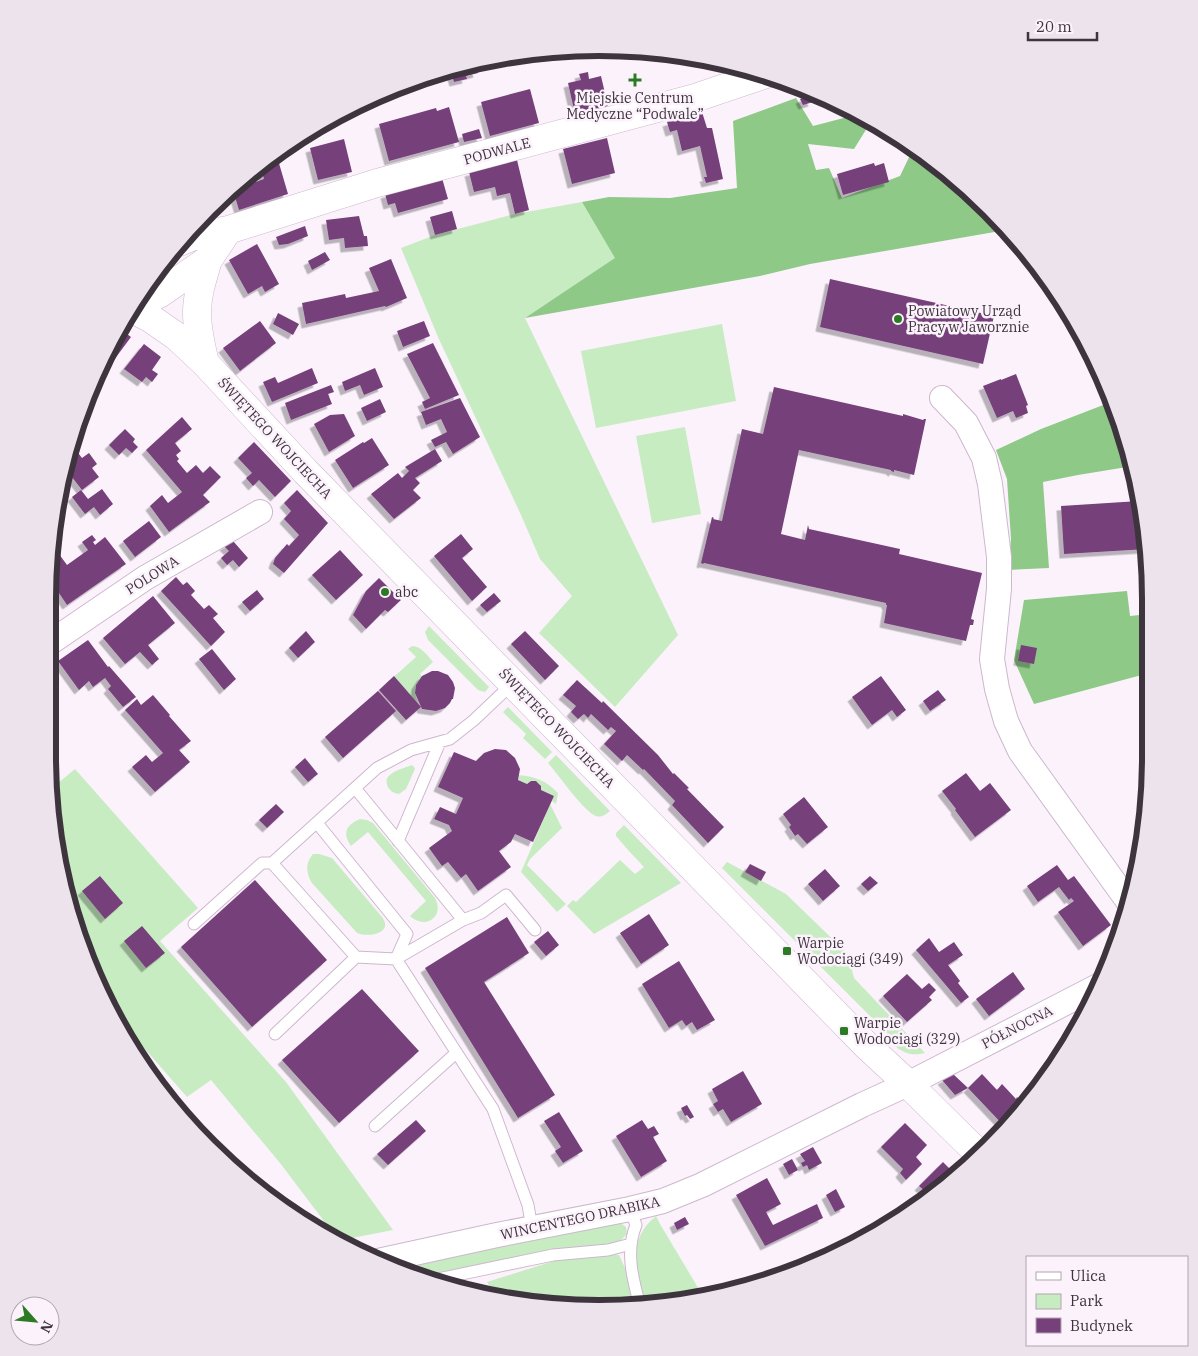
<svg xmlns="http://www.w3.org/2000/svg" width="1198" height="1356" font-family="'IBM Plex Serif',serif">
<style>
.green{fill:#c7ecc2}
.forest{fill:#8ec987}
.building{fill:#76407a;filter:url(#shadow)}
.lines{fill:none;stroke-linecap:round;stroke-linejoin:round}
.lane-casing{stroke:#cdb7ce;stroke-width:13}
.street-casing{stroke:#cdb7ce;stroke-width:26}
.secondary-casing{stroke:#cdb7ce;stroke-width:29}
.lane{stroke:#fff;stroke-width:11}
.street{stroke:#fff;stroke-width:24}
.secondary{stroke:#fff;stroke-width:28}
.poi-dot{fill:#2c7a24;stroke:#fcf2fc;stroke-width:2}
.labels{text-anchor:middle;stroke-width:5;stroke-linejoin:round;paint-order:stroke}
.poi-label{font-size:14px;fill:#3d343d;stroke:#fcf2fc;text-anchor:start}
.street-label{font-size:14px;fill:#3d343d;stroke:#fcf2fc}
.rim{fill:none;stroke:#3d343d;stroke-width:6}
</style>
<defs>
<filter id="shadow"><feDropShadow dx="-4.5" dy="4.5" stdDeviation="0" flood-color="#0004"/></filter>
</defs>
<rect width="100%" height="100%" fill="#fcf2fc"/>
<path class="green" d="M582 202 616 258 525 318 678 635 615 707 539 633 572 596 540 559 521 515 438 337 401 248 435 235 515 214Z
M722 324 736 401 596 428 581 351Z
M685 427 701 514 652 523 636 436Z
M429 626 489 687 485 692 478 690 428 640 425 632Z
M412 646C421 646 427 655 433 662L420 674 422 677C413 688 414 691 418 703L416 702 394 676 397 674 416 657 408 649Z
M508 707 552 752 545 759 523 738 526 734C519 726 510 720 503 712Z
M556 755 610 811C606 814 602 818 596 816 585 813 557 773 548 763Z
M412 765 414 767 415 769 406 789 399 794C394 793 391 792 388 787 381 773 402 769 412 765Z
M75 769 198 908 160 941 286 1082 393 1230 342 1240 336 1237 280 1163 211 1080 187 1097 109 1008 105 1001 66 899 52 788Z
M519 775C536 777 545 780 558 793L556 804 552 801 554 796 541 790C541 781 534 779 527 784L518 780Z
M550 804 562 828 530 859 527 865 566 904 557 912 521 872Z
M360 819 367 820 373 823 435 898C445 917 425 930 410 916L426 901 368 832 351 846C342 833 346 825 360 819Z
M624 825 681 883 594 934 567 906 573 900 576 902 620 860 635 874 644 867 628 850 616 836V833Z
M313 854H319L332 858 382 917C394 933 369 938 357 933L312 883C306 873 305 863 313 854Z
M727 862 786 894 848 954 854 978 925 1053C912 1056 904 1054 894 1045V1041L891 1037 722 868Z
M656 1216 660 1224 703 1296 645 1306C637 1273 625 1241 656 1216Z
M619 1222 626 1227 627 1234 621 1240 608 1245 552 1251 420 1276 389 1267Z
M610 1254 619 1255 625 1268 634 1307 497 1298 487 1282 554 1261Z"/>
<path class="forest" d="M796 98 813 126 859 114 872 120 854 149 808 144 816 170 829 168 842 198 900 176 913 149 962 184 1006 230 810 264 760 276 525 318 615 258 582 202 609 197 670 198 737 188 733 121Z
M1111 402 1132 456 1133 466 1078 475 1043 482 1049 568 1008 570 1011 539 1007 479 996 450 1041 429Z
M1127 591 1130 616 1149 614V673L1034 704 1014 660 1024 600Z"/>
<path class="building" d="M475 63 478 73 466 76 467 79 454 82 450 69Z
M588 72 589 79 601 76 608 106 575 114 568 83 581 80 579 74Z
M530 89 539 123 490 136 481 102Z
M810 95 813 102 803 105 800 99Z
M449 107 459 142 389 161 379 124 436 108 437 111Z
M702 112 707 128H712L723 179 706 183 704 177H707L700 146 682 151 677 130 670 132 667 122Z
M479 129 482 138 464 142 462 134Z
M607 138 615 173 572 184 563 149Z
M344 139 352 172 318 180 310 148Z
M276 153 288 194 239 210 233 190 264 179 260 164Z
M517 160 529 210 515 214 510 193 497 196 495 187 474 192 469 172Z
M874 163 875 166 884 163 889 182 843 195 837 174Z
M442 178 448 199 398 213 395 203 388 205 385 194Z
M452 211 457 229 435 235 430 217Z
M359 216 364 236H367L368 246 345 248 344 238 329 240 326 220Z
M305 226 308 236 288 244 279 245 276 237Z
M257 244 279 284 265 292 262 286 248 294 229 260Z
M325 252 330 260 312 270 308 261Z
M391 259 407 298 386 307 385 306 306 324 302 303 345 294 346 298 379 291 369 268Z
M830 279 994 316 983 364 820 327Z
M278 313 299 324 293 335 273 324Z
M260 321 276 343 240 371 223 348Z
M424 321 430 336 403 347 397 331Z
M119 328 131 337 111 364 104 359Z
M433 343 459 395 425 409 422 402 430 398 407 354Z
M144 344 161 357 152 370 158 374 152 382 146 377 142 382 124 369Z
M312 368 318 383 272 402 263 382 275 377 278 383Z
M375 368 383 387 364 395 360 385 345 391 342 382Z
M1016 374 1028 405 1026 406 1028 413 1016 418 1013 411 997 418 983 386 1001 379V380Z
M331 385 334 392 328 394 332 404 291 420 285 403Z
M774 387 903 416V414L923 420 924 419H926L914 475 894 470V472L891 471V470L799 450 781 534 805 540 808 525 809 529 900 549 899 554 982 573 971 619 974 620 973 625H970L966 641 884 623 887 605H886V603L704 563 703 564 701 563 712 517 714 518 713 519 722 521 742 429 763 434Z
M460 398 480 437 453 454 446 442 435 447 431 440 447 432 441 419 426 425 421 412Z
M380 399 386 412 367 421 361 408Z
M85 404 90 411 80 418Z
M344 414 355 436 329 452 314 424 330 415Z
M182 417 192 429 175 443 181 451 176 455 179 459 177 461 187 473 196 465 203 473 210 466 221 477 203 495 210 502 169 532 150 506 162 495 168 503 182 492 146 450Z
M125 429 135 439 133 442 138 447 132 453 126 448 119 455 109 445Z
M372 438 389 465 353 488 335 460 363 442 364 443Z
M254 442 291 481 275 497 259 480 253 486 246 478 252 473 238 458Z
M72 445 82 458 89 453 97 464 92 468 99 477 82 490 65 468Z
M435 449 442 461 415 478 420 483 413 490 421 498 394 519 371 494 398 473 402 478 409 471 405 467Z
M102 489 113 504 100 515 94 507 85 514 72 497 81 490 88 499Z
M297 490 328 523 284 573 273 564 275 558 287 544 289 546 299 535 284 519 291 511 284 503Z
M1139 501 1147 549 1064 554 1061 506Z
M149 521 161 537 135 557 123 541Z
M461 534 473 549 462 558 487 587 472 601 434 556Z
M92 535 96 540 93 542 95 545 105 537 126 564 67 605 49 578 59 571 51 559 59 554 67 565 88 550 82 542Z
M233 541 248 558 239 567 233 560 227 565 221 558 229 551 224 546Z
M340 550 363 575 336 600 312 575Z
M176 577 183 585 187 582 195 591 191 595 204 609 209 605 218 614 213 618 225 632 211 646 161 591Z
M379 578 401 600 388 612 385 610 366 629 353 615 366 591Z
M257 590 264 599 250 611 242 602Z
M494 593 501 601 487 612 480 605Z
M153 596 175 623 148 645 159 659 152 665 140 652 125 664 103 638Z
M306 631 315 642 298 658 289 648Z
M525 631 559 666 545 680 511 644Z
M88 640 108 667 109 666 136 697 123 707 108 689 111 686 105 678 93 687 89 681 79 690 58 661Z
M1021 645 1037 648 1034 664 1018 661Z
M212 649 236 679 224 690 199 659Z
M432 671H438L448 675 453 682 455 688 453 699H452L450 703 445 708 436 711 422 709 415 693 416 685 422 676Z
M394 676 421 707 406 720 379 690Z
M881 676 906 710 897 717 892 710 872 725 852 697Z
M577 680 602 703 603 701 658 755 673 774 674 773 689 788 687 789 724 827 708 843 672 805 675 801 644 769 643 770 627 755 622 761 604 744 616 731 611 727 608 730 591 714 588 718 584 714 578 719 571 712 576 706 563 695Z
M938 690 946 700 930 711 923 701Z
M378 691 396 711 343 758 325 737Z
M153 695 170 715 169 716 191 741 179 750 190 762 155 792 132 767 146 755 152 762 163 753 125 710 137 699 141 705Z
M495 749 506 750 515 758 520 769 518 780 527 784 531 781H536L541 786V790L554 796 533 842 515 834 511 842 499 851 511 867 478 891 466 874 461 878 448 862 442 866 429 848 452 831 449 825 434 819 440 807 456 814 463 798 438 787 454 752 476 761 484 753Z
M305 758 318 774 308 782 295 767Z
M966 773 980 791 990 783 1011 810 975 837 955 810 956 809 942 791Z
M804 797 828 827 807 844 798 834 795 836 789 827 791 825 783 814Z
M276 804 284 812 267 828 259 820Z
M750 864 766 872 761 881 745 872Z
M1057 865 1068 880 1074 876 1111 925 1083 946 1058 912 1074 901 1071 898 1069 900 1059 887 1038 902 1027 886Z
M825 869 840 886 823 901 808 884Z
M100 876 123 903 105 919 82 891Z
M870 876 878 883 868 891 861 884Z
M255 880 327 960 252 1027 181 947Z
M649 914 669 945 641 964 620 933Z
M507 917 529 953 484 982 555 1095 518 1118 425 968Z
M142 926 165 953 146 968 124 941Z
M548 931 559 945 546 956 534 942Z
M929 938 939 952 954 942 963 955 948 965 960 981 958 983 969 997 961 1003 916 950Z
M679 961 715 1020 697 1030 692 1022 686 1026 682 1020 669 1028 642 984Z
M1013 972 1025 989 989 1016 976 999Z
M907 974 922 989 929 983 936 990 929 997 932 1000 907 1022 883 996Z
M362 989 419 1051 339 1123 282 1060Z
M743 1071 762 1104 731 1122 723 1109 718 1112 713 1104 718 1101 712 1089Z
M953 1074 968 1088 955 1095 942 1080Z
M982 1074 997 1090 1002 1084 1016 1099 1017 1097 1025 1105 1005 1127 968 1088Z
M687 1105 694 1117 690 1119 687 1115 685 1116 681 1108Z
M559 1112 583 1151 563 1163 555 1151 561 1147 544 1121Z
M416 1120 426 1131 388 1165 377 1154Z
M642 1120 648 1129 654 1126 659 1134 653 1137 667 1161 641 1177 616 1136Z
M905 1123 927 1145 916 1157 922 1164 906 1180 900 1173 903 1169 881 1147Z
M813 1147 822 1163 809 1170 807 1165 803 1167 801 1163 805 1161 800 1154Z
M792 1159 798 1170 789 1175 783 1164Z
M943 1162 957 1176 924 1200 921 1197 926 1192 919 1186Z
M767 1178 781 1204 766 1212 773 1225 817 1204 823 1218 765 1246 736 1195Z
M836 1189 845 1207 835 1212 826 1195Z
M685 1217 689 1224 677 1230 674 1223Z"/>
<g class="lines">
<g class="lane-casing">
<path id="lane" d="M513 683 474 720 450 739 411 750 377 768 272 863 356 957 396 959 493 1109 528 1205 532 1228
M355 788 463 920 396 959
M317 823 407 934 396 959
M398 841 440 742
M463 920 481 913 506 895 535 930
M194 924 262 863H272
M275 1034 356 957
M375 1126 456 1053
M630 1209 636 1225C625 1252 633 1280 640 1306
M433 1280 553 1255 608 1250 631 1244"/>
</g>
<g class="street-casing">
<path id="street" d="M942 398 966 423 984 458 990 484 999 557V589L992 659 997 689 1006 721 1020 751 1130 904
M48 644 145 578 260 512
M378 1261 497 1235 630 1209 663 1201 702 1185 862 1105 908 1084 1100 985"/>
</g>
<g class="secondary-casing">
<path id="secondary" d="M179 242 191 237 228 230 377 183 695 98 766 74
M136 303 159 294 208 260 228 230
M132 309 150 318 176 336 205 363 306 472 866 1045 908 1084 979 1154
M205 363C201 346 197 330 197 313 197 294 203 277 208 260"/>
</g>
<use href="#lane" class="lane"/>
<use href="#street" class="street"/>
<use href="#secondary" class="secondary"/>
</g>
<g class="poi-dot">
<path d="M632.5 72.5h5v5h5v5h-5v5h-5v-5h-5v-5h5z"/>
<circle cx="898" cy="319" r="5"/>
<circle cx="385" cy="592" r="5"/>
<rect x="782" y="946" width="10" height="10" rx="2.5"/>
<rect x="839" y="1026" width="10" height="10" rx="2.5"/>
</g>
<g class="labels">
<g class="poi-label">
<text x="635" y="103" text-anchor="middle">Miejskie Centrum<tspan x="635" dy="16">Medyczne “Podwale”</tspan></text>
<text x="908" y="316">Powiatowy Urząd<tspan x="908" dy="16">Pracy w Jaworznie</tspan></text>
<text x="395" y="597">abc</text>
<text x="797" y="948">Warpie<tspan x="797" dy="16">Wodociągi (349)</tspan></text>
<text x="854" y="1028">Warpie<tspan x="854" dy="16">Wodociągi (329)</tspan></text>
</g>
<g class="street-label">
<text transform="translate(497 151) rotate(-15)" y="5">PODWALE</text>
<text transform="translate(275 438) rotate(47)" y="5">ŚWIĘTEGO WOJCIECHA</text>
<text transform="translate(152 575) rotate(-32)" y="5">POLOWA</text>
<text transform="translate(557 728) rotate(46)" y="5">ŚWIĘTEGO WOJCIECHA</text>
<text transform="translate(1017 1027) rotate(-27)" y="5">PÓŁNOCNA</text>
<text transform="translate(580 1218) rotate(-12)" y="5">WINCENTEGO DRABIKA</text>
</g>
</g>
<path d="M0 0H1198V1356H0ZM599 56H599A543 543 0 0 1 1142 599V757A543 543 0 0 1 599 1300H599A543 543 0 0 1 56 757V599A543 543 0 0 1 599 56Z" fill="#ede3ed" fill-rule="evenodd"/>
<path class="rim" d="M599 56H599A543 543 0 0 1 1142 599V757A543 543 0 0 1 599 1300H599A543 543 0 0 1 56 757V599A543 543 0 0 1 599 56Z"/>
<rect x="1026" y="1256" width="162" height="90" fill="#fcf2fc" stroke="#b0a6b0"/>
<rect x="1036" y="1272" width="25" height="8" fill="#ffffff" stroke="#b0a6b0"/>
<text x="1070" y="1281" font-size="15" fill="#3d343d">Ulica</text>
<rect x="1036" y="1294" width="25" height="15" fill="#c7ecc2" stroke="#b0a6b0"/>
<text x="1070" y="1306" font-size="15" fill="#3d343d">Park</text>
<rect x="1036" y="1318" width="25" height="15" fill="#76407a" stroke="#b0a6b0"/>
<text x="1070" y="1331" font-size="15" fill="#3d343d">Budynek</text>
<g transform="translate(35 1321) rotate(117)"><circle r="24" fill="#fcf2fc" stroke="#b0a6b0"/>
<path d="M0-4L9 19L0 12L-9 19Z" fill="#2c7a24"/>
<text y="-8" font-size="14" font-weight="bold" text-anchor="middle" fill="#3d343d">N</text>
</g>
<path d="M1028 32v8h69v-8" fill="none" stroke="#3d343d" stroke-width="2.5"/>
<text x="1036" y="32" font-size="15" fill="#3d343d" stroke="#fcf2fc" stroke-width="4" paint-order="stroke">20 m</text>
</svg>
